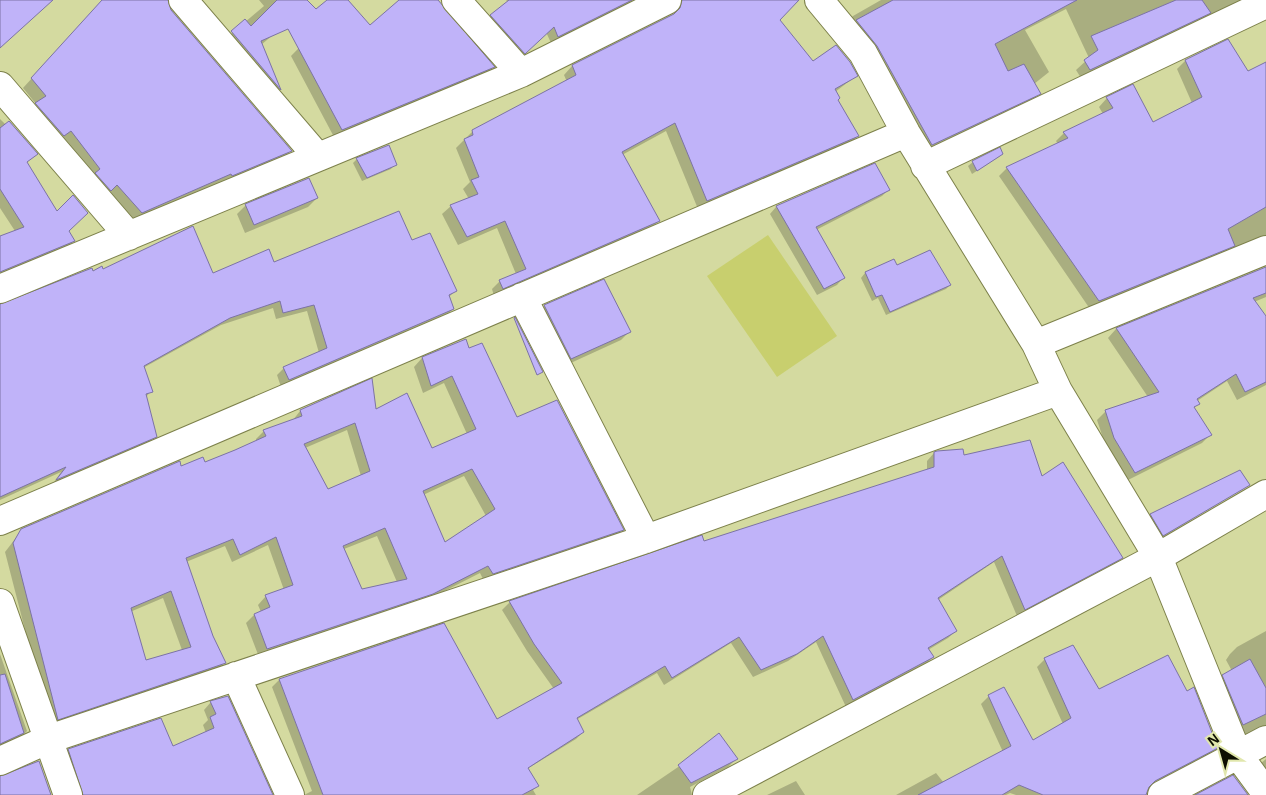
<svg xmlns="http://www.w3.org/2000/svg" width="1266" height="795" font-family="Helvetica,sans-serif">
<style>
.green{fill:#c8cf6e}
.shadow{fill:#0003;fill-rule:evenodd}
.building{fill:#c0b3f9;stroke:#7c73a5;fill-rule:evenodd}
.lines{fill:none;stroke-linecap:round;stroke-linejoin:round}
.minor-casing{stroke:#7d814b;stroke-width:30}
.minor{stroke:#fff;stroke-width:28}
</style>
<rect width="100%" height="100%" fill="#d4daa0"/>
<path class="green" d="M768 235 837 336 777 377 707 276Z"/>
<path class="shadow" d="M103 0H167L170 11 290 151 282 160 132 221 27 113 36 104 23 88Z
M259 0H300L274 34 261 45 280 90 273 97 224 40 264 6Z
M398 0H419L493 67 486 74 334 137 291 56 343 3 369 26 400 1Z
M506 0H637L551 43 546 32 517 60 484 23 508 2Z
M733 0H797L779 20 813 63 856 76 835 92 837 100 858 136 849 144 698 209 666 131 622 155 659 221 650 229 494 296 492 289 500 281 516 274 497 228 458 245 442 214 451 206 469 199 463 189 470 182 456 148 473 131 567 82 564 75 572 66 644 30Z
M881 0H1249L1081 78 1076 70 1089 58 1066 9 1025 30 1049 72 1034 84 1039 93 1031 102 923 153 845 25 853 16Z
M1227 41 1248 72 1266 63V245L1090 309 999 176 1007 168 1058 144 1056 141 1064 133 1103 114 1099 107 1107 98 1153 124 1192 103 1177 69 1185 61Z
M0 119 36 154 26 163 74 241 66 248 0 275V238L15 231 0 208Z
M1000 149 1002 154 997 158 972 174 968 166 973 162Z
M357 159 395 164 391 169 362 181 353 163Z
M874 165 889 189 882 196 816 230 843 278 837 285 817 295 770 214 776 207Z
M309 179 317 198 308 207 245 233 237 214 246 205Z
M411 242 456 290 448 298 453 309 445 317 281 387 277 375 284 368 319 353 307 311 276 319 273 308 221 325 143 368 151 391 146 397 155 436 148 444 52 485 61 472 0 500V306L103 270 212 274Z
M893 261 896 267 950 285 946 289 886 315 878 298 872 301 861 278 865 273Z
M1266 268V297L1254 302 1266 318V385L1237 400 1227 381 1197 401 1198 403 1194 408 1210 435 1202 443 1126 481 1106 447 1097 420 1105 412 1148 397 1108 338 1116 329Z
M604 281 630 331 621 340 562 367 536 315 544 306Z
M468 350 517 419 622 530 614 538 484 581 480 573 423 602 259 657 246 623 254 615 261 612 258 605 266 596 284 590 268 545 232 562 225 546 186 562 212 637 224 663 216 671 50 727 5 552 22 530 181 468 204 464 256 441V439L264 431 293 420 300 411H375L432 449 467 434 444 383 423 393 414 367 422 358ZM347 430 361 476 327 491 305 448ZM464 476 486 516 445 544 423 495ZM377 536 397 582 362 590 344 549ZM163 598 182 650 145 662 130 612Z
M934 453 963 456 1041 478 1122 558 1114 565 1017 616 994 562 938 600 956 631 948 638 928 650 933 657 925 665 846 707 816 642 788 661 753 677 731 643 664 685 657 673 576 720 583 732 576 739 527 769 537 786 533 790 536 795H304L312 791 272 687 279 680 443 625 496 720 554 689 527 651 502 610 510 602 701 537 703 543 927 471V461Z
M1249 485 1159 539 1147 519 1151 515Z
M1266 631V734L1238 739 1216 683 1232 671 1226 660 1230 654 1237 647Z
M0 654 27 731 20 738 0 748Z
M1045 659 1098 691 1217 747 1209 755 1129 795H1016L1010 793 1006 795H896L936 773 944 783 1003 752 981 704 989 696 1032 741 1063 724 1037 667Z
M211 702 271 795H73L62 757 69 750 172 748 206 733 203 725 208 720 204 710Z
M736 759 728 767 690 787 692 795H637L684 763Z
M1266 759V776L1255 768Z
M796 781 805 795H767Z"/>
<path class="building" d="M0 0H53L0 48Z
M102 0H168L171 10 292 151 232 176 231 174 142 213 117 185 111 191 95 173 100 169 71 131 64 136 35 103 46 96 31 78Z
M277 0H307L316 9 327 0H348L370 25 399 0H438L495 67 342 130 288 29 261 41 281 90 231 31 245 19 251 26Z
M509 0H632L558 37 554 27 525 54 490 15Z
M682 0H799L780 20 813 61 836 45 850 62 858 76 835 89 840 98 838 100 859 136 707 201 675 123 622 152 660 221 503 289 499 280 526 269 505 221 467 237 450 205 478 194 471 180 479 177 464 139 473 135 472 130 576 75 572 65 674 14 680 8Z
M893 0H1077L995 44 1008 71 1024 64 1041 94 932 145 877 46 856 20Z
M1176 0H1202L1211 13 1090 70 1084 60 1098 50 1091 36Z
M1228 39 1248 71 1266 62V207L1228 229 1235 246 1099 301 1006 167 1068 138 1063 132 1113 108 1106 97 1133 84 1153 122 1202 97 1185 60Z
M9 121 38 154 27 162 57 211 73 195 88 213 69 231 75 241 0 272V236L24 227 0 189V128Z
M389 145 397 165 367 178 356 158Z
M1000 147 1003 154 977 171 972 161Z
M875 163 890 190 816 227 845 278 824 289 776 206Z
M309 178 318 198 254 225 245 204Z
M399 211 412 240 430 233 457 291 449 295 454 309 289 380 283 367 327 348 314 305 283 313 280 301 230 318 144 366 153 392 146 394 157 437 56 480 66 467 0 497V304L92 268 93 271 102 266 103 269 193 226 213 273 269 249 274 262Z
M930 250 951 285 890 312 882 295 876 297 865 272 894 259 897 265Z
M1266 267V293L1253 298 1266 316V382L1245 392 1236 374 1197 399 1200 404 1194 407 1212 435 1135 473 1114 438 1105 410 1159 392 1116 328Z
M604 279 631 332 571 359 544 305Z
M515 317 543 372 537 375 514 318Z
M466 339 469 348 482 343 517 417 557 400 624 530 493 574 488 566 433 594 267 649 254 614 270 607 265 595 293 585 276 537 240 555 233 539 186 558 213 636 226 663 58 720 13 543 21 529 180 461 181 466 203 457 205 462 235 450 266 436 263 430 302 416 300 410 372 378 376 409 407 393 432 448 476 429 452 376 431 386 422 357ZM355 423 370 471 328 489 304 444ZM472 469 495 509 445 542 423 491ZM385 528 407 579 362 589 343 546ZM171 591 191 647 146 660 131 608Z
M1030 440 1042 476 1063 462 1123 558 1025 610 1002 556 938 598 957 631 928 648 934 657 853 700 823 636 797 654 761 670 739 637 672 678 665 666 577 718 584 732 528 768 539 786 522 795H323L279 679 444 623 497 719 562 683 534 644 509 601 702 535 704 541 934 467V452L937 451 963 449 964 455Z
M1240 470 1250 485 1163 536 1150 514Z
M1073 645 1099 689 1168 655 1187 691 1194 687 1218 748 1155 781 1149 787 1146 795H1043L1019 785 1002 795H918L1011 746 988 695 1004 687 1033 740 1071 718 1044 658Z
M1250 659 1266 688V714L1243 725 1222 675Z
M5 674 24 733 0 744V675Z
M228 696 273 795H83L68 749 161 718 173 746 214 728 210 717 216 714 210 701Z
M719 733 738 759 691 783 678 765Z
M39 761 51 795H0V776Z
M1233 775 1248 795H1195Z"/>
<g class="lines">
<g class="minor-casing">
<path id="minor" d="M183 0 317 156
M456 0 521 73
M819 0 863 53 906 133 1036 344 1058 391 1158 557 1238 755 1266 793
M0 86 129 236
M925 166 1266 4
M0 289 521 73 667 0
M522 297 646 539
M1036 344 1266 250
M0 521 906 133
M0 603 68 795
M236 676 290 795
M0 761 49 739 646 539 1058 391
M707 795 1158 557 1266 494
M1162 795 1266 740"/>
</g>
<use href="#minor" class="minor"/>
</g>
<g transform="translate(1221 750) rotate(323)" stroke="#e1e7ad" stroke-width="4" paint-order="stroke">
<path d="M0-4L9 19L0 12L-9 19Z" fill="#0d0e00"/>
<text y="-8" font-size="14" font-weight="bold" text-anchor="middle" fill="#0d0e00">N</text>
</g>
</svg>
